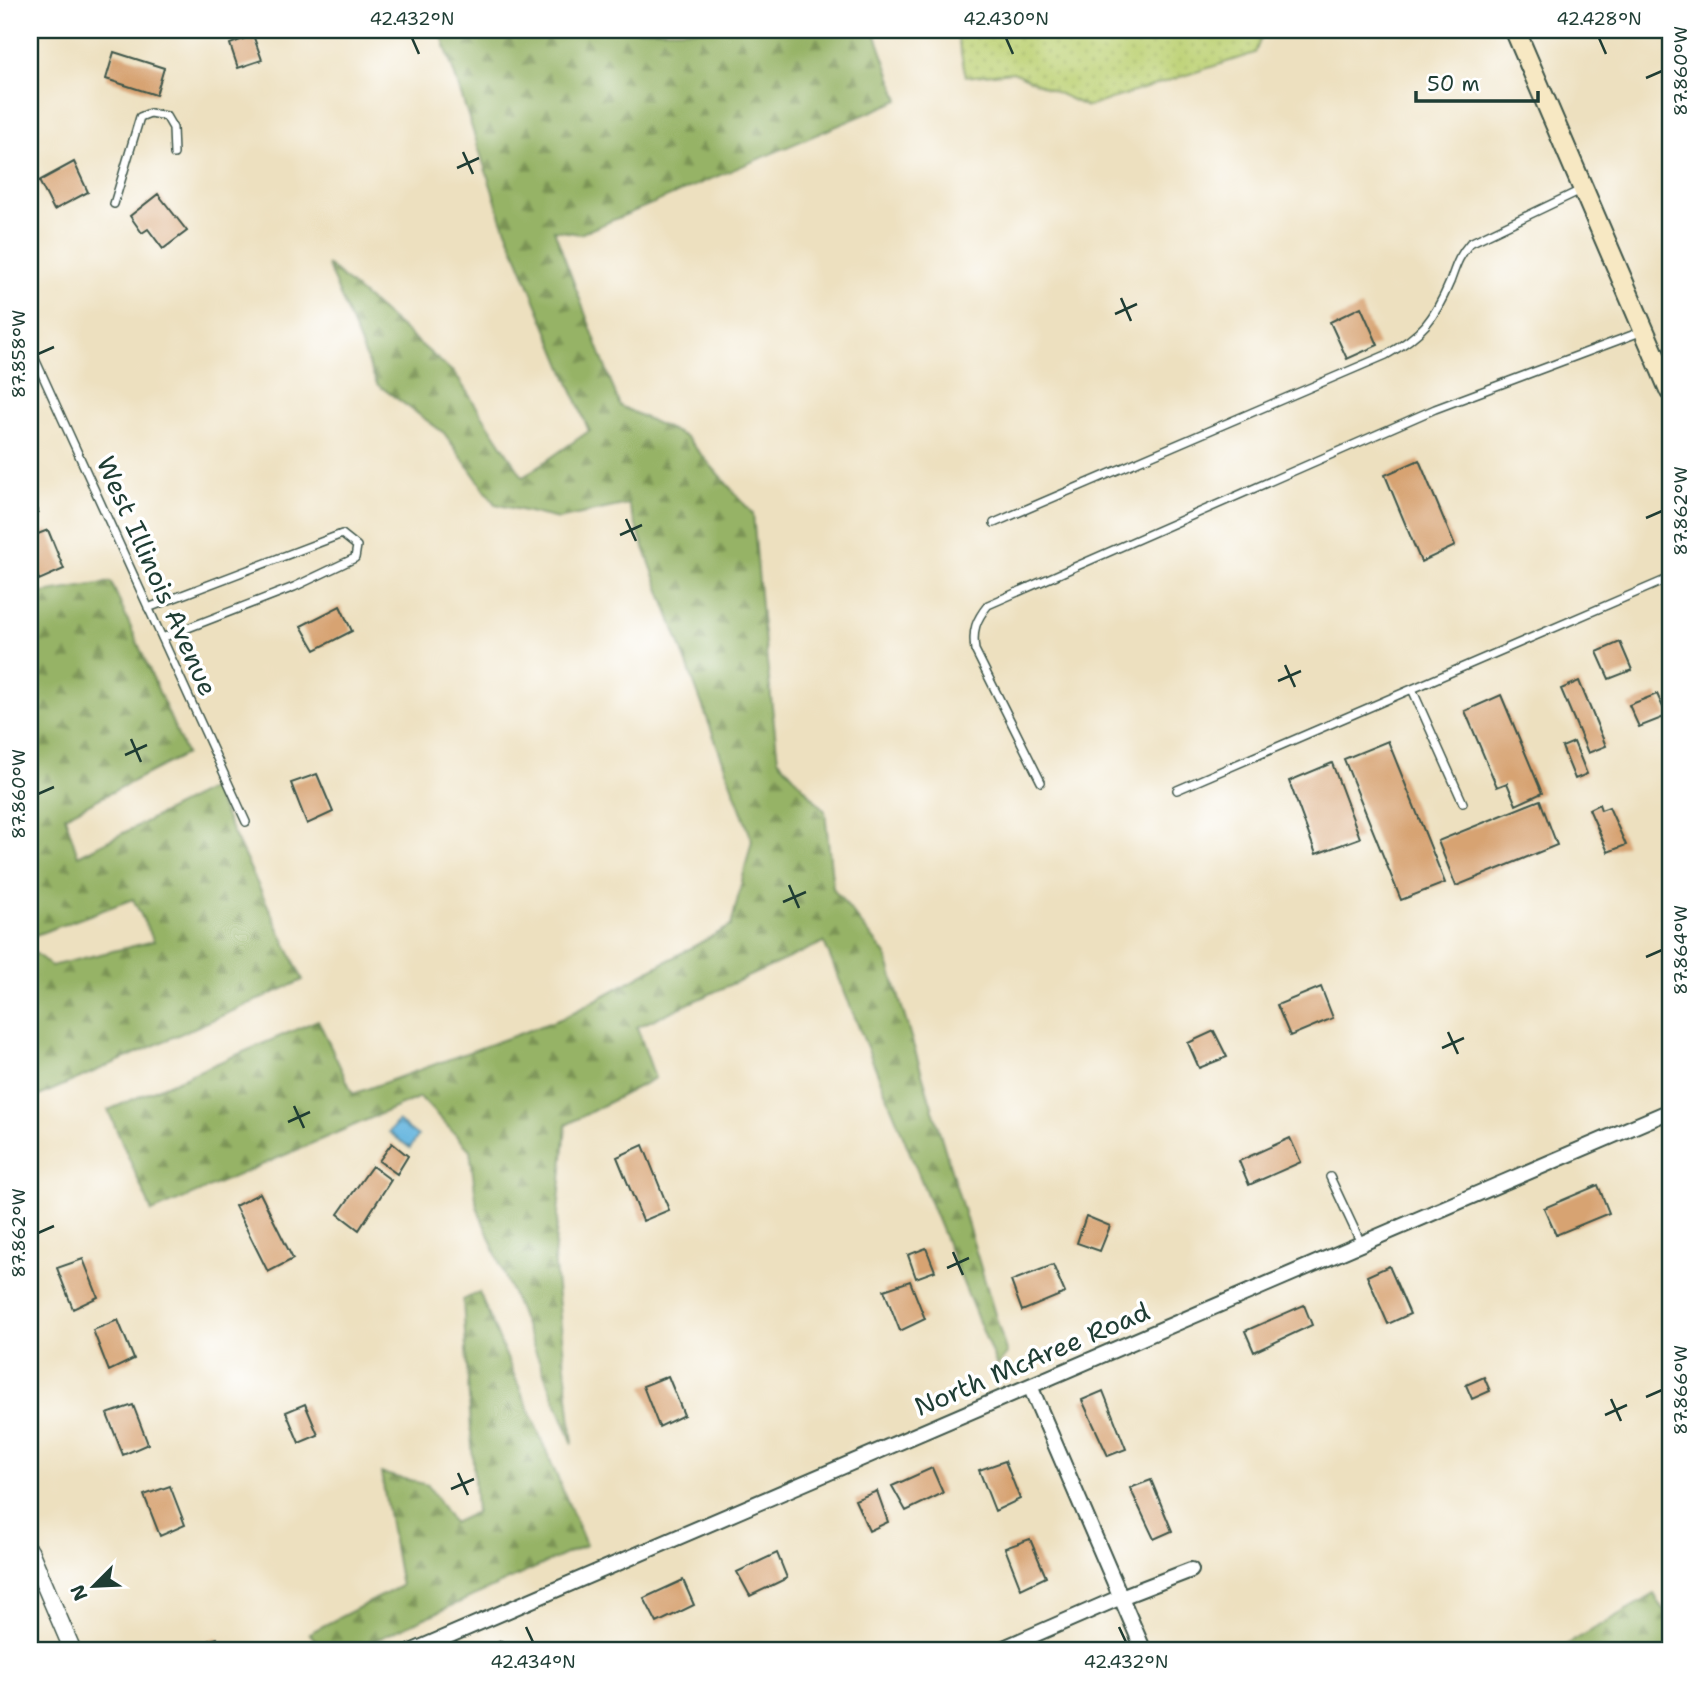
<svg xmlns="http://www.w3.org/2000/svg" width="1700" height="1681" font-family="'Shantell Sans',sans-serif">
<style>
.grass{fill:url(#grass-dots);stroke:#6e8754;stroke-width:2}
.forest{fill:url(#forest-firs);stroke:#5a784d;stroke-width:2}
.water{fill:url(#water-waves);stroke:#407889;stroke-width:2}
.building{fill:#d7a372}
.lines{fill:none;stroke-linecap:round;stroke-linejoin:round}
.service-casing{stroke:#3e5549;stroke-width:10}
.minor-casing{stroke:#3e5549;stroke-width:18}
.tertiary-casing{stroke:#3e5549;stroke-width:19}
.secondary-casing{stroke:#3e5549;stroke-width:23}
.service{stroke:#fff;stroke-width:7}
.minor{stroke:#fff;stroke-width:14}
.tertiary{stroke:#fff;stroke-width:16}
.secondary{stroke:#f7e8c3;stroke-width:19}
.ticks{fill:none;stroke:#1f3d34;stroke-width:2.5}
.labels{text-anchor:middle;stroke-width:7;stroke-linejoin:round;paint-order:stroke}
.street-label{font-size:26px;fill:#1f3d34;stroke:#fff}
.neatline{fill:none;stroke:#1f3d34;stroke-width:2.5}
.ticks-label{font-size:18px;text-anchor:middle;fill:#1f3d34}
</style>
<defs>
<pattern id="grass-dots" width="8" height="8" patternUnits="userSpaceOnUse" patternTransform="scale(1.75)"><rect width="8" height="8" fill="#bdd175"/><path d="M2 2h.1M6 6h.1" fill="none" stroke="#a2b466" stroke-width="1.8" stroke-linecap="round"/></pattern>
<pattern id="forest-firs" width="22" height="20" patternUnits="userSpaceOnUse" patternTransform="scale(1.75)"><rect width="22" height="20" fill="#96b366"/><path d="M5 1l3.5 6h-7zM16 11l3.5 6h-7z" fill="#7a9355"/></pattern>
<pattern id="water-waves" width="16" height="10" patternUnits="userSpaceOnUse" patternTransform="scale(1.75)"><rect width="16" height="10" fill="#62b4de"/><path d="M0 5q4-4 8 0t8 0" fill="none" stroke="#5094b5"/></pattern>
</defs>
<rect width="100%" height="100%" fill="#fff"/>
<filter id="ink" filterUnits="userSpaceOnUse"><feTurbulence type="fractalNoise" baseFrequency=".0143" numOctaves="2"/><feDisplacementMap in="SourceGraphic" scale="14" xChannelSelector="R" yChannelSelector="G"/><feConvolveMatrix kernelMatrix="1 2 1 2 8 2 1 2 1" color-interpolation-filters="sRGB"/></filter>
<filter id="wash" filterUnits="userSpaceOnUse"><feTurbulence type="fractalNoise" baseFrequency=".00686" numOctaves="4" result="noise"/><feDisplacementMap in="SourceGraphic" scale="28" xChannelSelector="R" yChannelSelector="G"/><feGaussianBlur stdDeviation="1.57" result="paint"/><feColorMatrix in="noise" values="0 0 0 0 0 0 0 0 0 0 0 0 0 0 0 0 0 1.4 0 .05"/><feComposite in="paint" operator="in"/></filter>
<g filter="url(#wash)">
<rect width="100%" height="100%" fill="#ede0bf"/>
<path class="grass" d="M956 30H1264L1255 53 1087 107 1013 72 966 77Z"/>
<path class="forest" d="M440 30H874L899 100 580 234 554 230 620 406 686 437 753 514 762 617 778 759 825 811 833 888 886 955 1007 1354 997 1366 824 942 637 1027 655 1078 566 1125 554 1258 573 1444 477 1207 470 1150 420 1097 152 1212 108 1110 318 1020 353 1094 563 1018 731 926 752 840 628 504 558 519 495 504 444 433 377 384 327 264 455 374 523 477 589 431 502 220Z
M111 582 186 754 65 816 78 856 212 788 303 980 30 1100V953L34 952 51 966 154 941 133 899 30 937V595Z
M479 1292 586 1545 352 1651H325L309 1633 401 1586 381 1473 428 1485 453 1523 476 1512 463 1300Z
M1654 1594 1670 1620V1651H1556Z"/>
<path class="water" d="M398 1121 418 1136 410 1148 389 1132Z"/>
<g id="blocks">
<path class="building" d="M253 35 262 60 238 68 230 44Z
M114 52 164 68 156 95 106 79Z
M74 162 88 192 54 210 39 181Z
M158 194 187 231 163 249 148 229 142 233 130 216Z
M1361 307 1378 345 1347 359 1330 322Z
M1419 460 1455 546 1421 562 1385 475Z
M30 492 38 512 30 515Z
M48 530 64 569 39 580 30 558V537Z
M340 606 352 631 315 650 301 626Z
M1620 642 1632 670 1609 679 1597 652Z
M1579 681 1606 746 1588 753 1561 689Z
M1657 694 1667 716 1639 727 1629 705Z
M1501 695 1542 793 1516 805 1507 783 1497 787 1465 711Z
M1388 741 1445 883 1401 900 1344 759Z
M1574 742 1587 774 1575 779 1562 747Z
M1332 763 1360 838 1316 854 1289 781Z
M317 774 333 812 307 824 291 783Z
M1540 800 1557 845 1456 886 1438 841Z
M1599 804 1601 810 1609 807 1626 845 1608 852 1589 809Z
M1321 987 1333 1018 1290 1036 1277 1005Z
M1214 1031 1227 1057 1199 1068 1188 1043Z
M1290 1138 1301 1162 1249 1185 1239 1161Z
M392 1143 408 1156 397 1174 379 1161Z
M643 1145 669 1210 643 1221 617 1157Z
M372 1166 391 1180 359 1230 338 1214Z
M1598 1185 1609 1213 1556 1235 1544 1208Z
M260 1193 293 1259 268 1272 235 1206Z
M1086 1216 1110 1226 1100 1251 1077 1243Z
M926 1248 935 1271 916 1278 908 1255Z
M83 1259 98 1297 73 1309 57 1268Z
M1053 1265 1065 1293 1022 1311 1011 1281Z
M1389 1266 1410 1314 1388 1324 1367 1276Z
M910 1281 925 1319 900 1331 884 1290Z
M1304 1305 1312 1325 1254 1352 1245 1331Z
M118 1320 134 1359 109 1371 93 1330Z
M668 1376 684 1415 659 1427 643 1386Z
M1484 1377 1490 1391 1472 1399 1466 1385Z
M1103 1391 1126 1449 1108 1456 1082 1400Z
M305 1404 318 1435 299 1443 286 1412Z
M133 1405 148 1444 123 1455 107 1414Z
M1005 1461 1020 1499 995 1511 979 1470Z
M932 1468 943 1493 906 1511 892 1486Z
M1151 1480 1172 1531 1154 1539 1130 1488Z
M170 1486 185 1525 160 1536 144 1495Z
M877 1491 888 1522 869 1531 855 1500Z
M1030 1539 1046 1577 1021 1589 1005 1548Z
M777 1553 787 1578 750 1596 737 1572Z
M683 1580 694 1605 657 1623 644 1598Z
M217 1638 222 1651H193L191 1647Z
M501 1641 506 1651H479Z"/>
</g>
</g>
<g filter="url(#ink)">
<use href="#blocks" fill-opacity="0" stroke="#3e5549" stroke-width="2"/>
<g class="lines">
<g class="service-casing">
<path id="service" d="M114 204 140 117 150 113 166 116 173 128 174 154
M30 348 246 822
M994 523 1386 355C1422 335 1434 320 1450 282 1456 266 1458 257 1470 243L1583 189
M148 608 342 534 357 546 355 558 294 587 162 638
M1412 689 1463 803
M1041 782 975 650C972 630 976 620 988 605L1435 409 1643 331
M1177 790 1670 578
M1330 1177 1361 1243"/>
</g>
<g class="minor-casing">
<path id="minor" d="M1030 1386 1144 1651
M413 1651 1670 1111
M997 1651 1121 1597 1191 1570"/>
</g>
<g class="tertiary-casing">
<path id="tertiary" d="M30 1551 73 1651"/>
</g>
<g class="secondary-casing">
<path id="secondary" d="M1515 30 1670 391"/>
</g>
<use href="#service" class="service"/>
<use href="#minor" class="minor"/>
<use href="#tertiary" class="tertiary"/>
<use href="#secondary" class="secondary"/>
</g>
</g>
<path class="ticks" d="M412 38 419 54M1006 38 1013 54M1599 38 1606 54M1646 78 1662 71M463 152 473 174M457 168 479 158M1121 298 1131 321M1115 314 1137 304M38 354 54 347M1646 518 1662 511M626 519 636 541M620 535 642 525M1285 665 1295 687M1278 681 1301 671M131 739 141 762M125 755 147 745M38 794 54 787M789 885 799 908M783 902 806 892M1646 957 1662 950M1448 1032 1458 1054M1442 1048 1464 1038M294 1106 304 1128M288 1122 310 1112M38 1233 54 1226M953 1252 963 1275M947 1268 969 1258M1646 1397 1662 1390M1611 1399 1621 1421M1605 1415 1627 1405M458 1473 468 1495M451 1489 474 1479M526 1627 533 1642M1119 1627 1126 1642"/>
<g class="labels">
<g class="street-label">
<text transform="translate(157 576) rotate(66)" y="9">West Illinois Avenue</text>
<text transform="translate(1032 1359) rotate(-23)" y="9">North McAree Road</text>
</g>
</g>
<rect width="1700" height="1681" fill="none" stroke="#fff" stroke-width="77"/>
<g transform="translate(94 1586) rotate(246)" stroke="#ffffff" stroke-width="5" paint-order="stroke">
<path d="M0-5L12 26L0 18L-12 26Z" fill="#1f3d34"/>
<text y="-10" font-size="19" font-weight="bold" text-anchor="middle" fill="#1f3d34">N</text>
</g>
<path d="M1416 91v10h122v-10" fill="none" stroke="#1f3d34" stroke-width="3.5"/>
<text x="1427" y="91" font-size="21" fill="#1f3d34" stroke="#ffffff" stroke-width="5" paint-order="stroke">50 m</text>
<rect x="38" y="38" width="1624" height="1604" class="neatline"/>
<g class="ticks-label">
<text x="412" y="25">42.432°N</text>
<text x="1006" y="25">42.430°N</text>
<text x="1599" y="25">42.428°N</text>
<text transform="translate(1681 71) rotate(-90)" y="6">87.860°W</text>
<text transform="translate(19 354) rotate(-90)" y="6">87.858°W</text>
<text transform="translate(1681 511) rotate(-90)" y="6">87.862°W</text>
<text transform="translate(19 794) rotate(-90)" y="6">87.860°W</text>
<text transform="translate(1681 950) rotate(-90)" y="6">87.864°W</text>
<text transform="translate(19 1233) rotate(-90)" y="6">87.862°W</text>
<text transform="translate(1681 1390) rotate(-90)" y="6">87.866°W</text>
<text x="533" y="1668">42.434°N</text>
<text x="1126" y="1668">42.432°N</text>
</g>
</svg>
